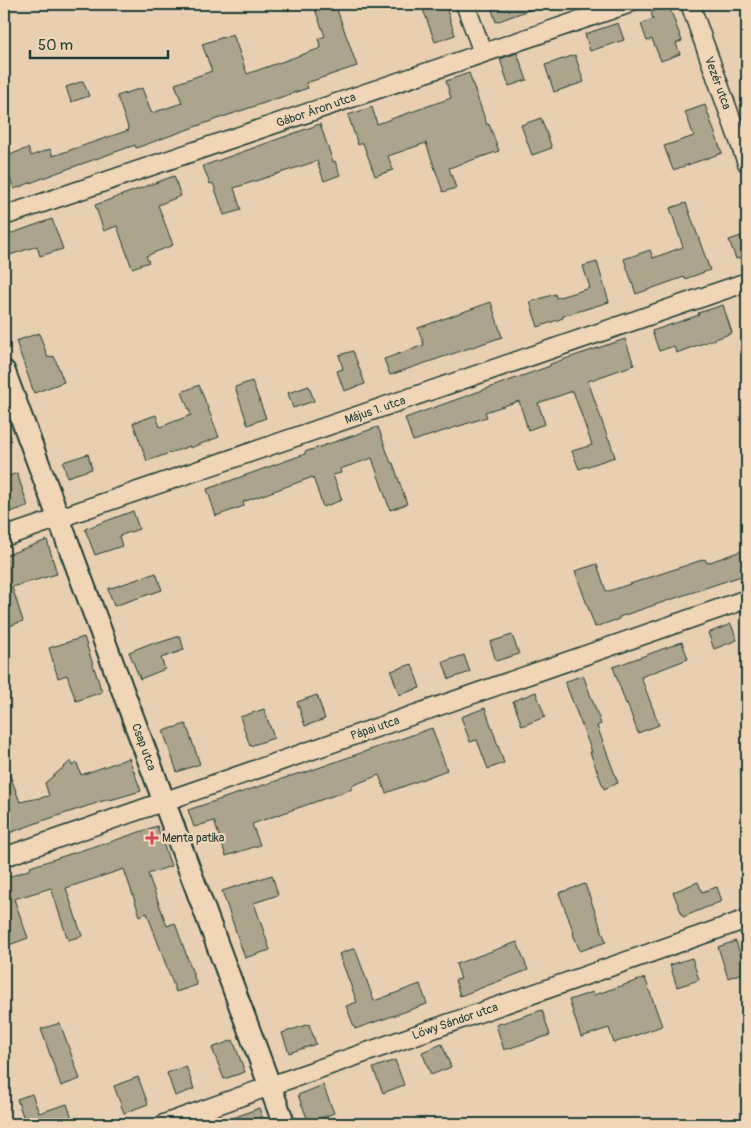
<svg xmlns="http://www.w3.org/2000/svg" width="751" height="1128" font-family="Pangolin,sans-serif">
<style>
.building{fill:#ada48d;stroke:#1f3d34}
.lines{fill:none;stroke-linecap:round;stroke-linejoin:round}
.minor-casing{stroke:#1f3d34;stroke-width:21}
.tertiary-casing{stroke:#1f3d34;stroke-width:25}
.minor{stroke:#f0d5b7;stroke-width:18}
.tertiary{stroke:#f0d5b7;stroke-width:21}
.poi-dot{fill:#d1495b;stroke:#f0d5b7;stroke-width:2}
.labels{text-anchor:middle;stroke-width:4.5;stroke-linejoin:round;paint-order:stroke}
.street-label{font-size:12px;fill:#1f3d34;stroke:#f0d5b7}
.poi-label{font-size:12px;fill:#1f3d34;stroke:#f0d5b7;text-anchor:start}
</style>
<rect width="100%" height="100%" fill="#e8cfb2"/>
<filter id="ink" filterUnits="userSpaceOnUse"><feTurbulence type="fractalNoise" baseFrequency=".02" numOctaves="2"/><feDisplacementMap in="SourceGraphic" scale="10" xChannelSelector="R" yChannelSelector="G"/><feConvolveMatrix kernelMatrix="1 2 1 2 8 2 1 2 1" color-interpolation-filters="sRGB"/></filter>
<g filter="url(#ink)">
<path class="building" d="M313 4H335L357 66 306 83 308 88 214 120 136 148 135 145 59 172 14 189 4 163V157L28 148 31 156 50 149 53 156 129 130 117 96 142 88 151 112 152 113 182 103 175 84 212 71 202 44 233 34 247 74 321 48 318 39 325 36Z
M421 4H445L455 35 435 42Z
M490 4H540V6L496 22Z
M669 6 682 41 676 43 680 54 661 61 652 39 647 41 641 24 653 19 651 12Z
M618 23 624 40 590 51 585 34Z
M517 53 527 80 509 86 500 59Z
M575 55 584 82 554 92 545 65Z
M469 73 487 125 489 124 499 151 449 168 456 188 443 192 426 143 388 156 393 170 375 176 363 143 358 145 348 115 372 107 377 124 451 98 446 81Z
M83 81 89 96 71 102 66 87Z
M705 105 722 153 673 170 664 146 694 136 685 112Z
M541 118 552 148 532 155 521 125Z
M320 124 333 162 335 161 340 175 324 181 317 161 234 188 241 210 224 215 213 183 210 184 203 166Z
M174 176 181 196 158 205 173 245 146 256 149 262 132 268 117 226 104 231 95 205Z
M686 203 710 270 685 279 684 277 636 294 624 259 650 250 653 258 683 247 670 208Z
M52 219 63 249 40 256 37 246 4 257V236Z
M747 234V255L736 259 729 240Z
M597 262 609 302 563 316V318L538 327 530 302 555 294 556 298 590 288 583 266Z
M491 302 502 337 390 375 384 359 424 345 418 328Z
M723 305 732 333 676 353 674 346 659 351 652 331 699 315 698 313Z
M39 333 48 358 54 356 64 382 34 393 16 341Z
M625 339 634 365 588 381 608 439H609L615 457 579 469 572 451 592 445 573 391 538 403 545 424 528 430 519 401 485 412 487 417 413 441 405 418 550 366V364Z
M353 351 365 384 344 391 337 371 343 369 339 355Z
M252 381 266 418 248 425 235 387Z
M199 385 219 437 190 448V446L147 461 133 423 156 415 160 427 191 415 182 392Z
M309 386 314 401 293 408 288 393Z
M378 427 391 463H393L407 504 390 510 372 458 340 469 341 473 333 475 342 500 323 507 313 477 243 502 244 506 216 516 207 489 305 454V452Z
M88 454 92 469 67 477 63 462Z
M17 473 28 506 4 514V478Z
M133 511 139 529 119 536 122 546 95 555 85 529Z
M47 540 57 574 12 587 23 621 4 628V556Z
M747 549V574L619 617V619L595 627 575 571 597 564 606 591H609L705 559 707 563Z
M156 573 162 590 114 606 108 589Z
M731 624 737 640 714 649 708 633Z
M512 635 519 654 496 661 490 642Z
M180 636 184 650 161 658 165 669 140 679 129 652 154 642 155 644Z
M84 637 102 692 76 701 67 675 58 678 49 648Z
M682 642 688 659 641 677 659 725 638 733 627 703 626 704 613 667Z
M464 655 470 672 449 679 443 662Z
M412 664 420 688 399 695 391 671Z
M583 675 601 724 597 726 618 783 604 789 590 752H592L565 682Z
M536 692 545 717 522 726 513 701Z
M317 695 325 719 305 726 297 702Z
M485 708 504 763 488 769 477 740 470 742 461 717Z
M264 709 274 738 250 746 240 717Z
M186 724 200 764 177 772 163 731Z
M432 728 447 770 386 793 379 775 351 786 352 789 252 824 260 845 226 856 214 821 194 827 188 810 300 773 301 774Z
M129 758 141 791 110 800 109 799 42 821 4 835V762H5L20 802 49 796 45 783 71 761 72 766 77 763 81 775Z
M157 826 171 866 148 874 167 926 175 923 197 985 176 992 147 913 140 916 124 869 66 888 82 936 68 940 51 888 14 899 28 938 9 945 4 931V877H6V878L31 869 30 867 64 856 104 843V844Z
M272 875 278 895 254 903 270 950 245 958 222 891Z
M698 882 702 892 717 887 722 901 683 917 673 892Z
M585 884 606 942 580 951 573 934 574 933 559 893Z
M736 941 746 972 728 978 718 947Z
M517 942 528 970 460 996 455 980 461 979 456 964Z
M355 948 374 1001 420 984 427 1004 355 1029 346 1006 357 1002 339 954Z
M692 958 699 980 677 987 670 965Z
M645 978 662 1026 614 1043 609 1028 581 1037 569 1000 593 992 594 995Z
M542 1010 550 1035 504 1050 496 1025Z
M60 1023 80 1079 61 1086 41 1029Z
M309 1024 316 1044 289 1053 282 1033Z
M233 1040 245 1072 224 1079 212 1048Z
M442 1044 451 1067 431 1075 422 1052Z
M395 1060 404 1085 383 1093 373 1068Z
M186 1066 194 1089 175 1096 167 1073Z
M138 1077 148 1104 124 1113 114 1086Z
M323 1085 334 1113 309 1123 298 1095Z
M32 1094 39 1113 67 1104 74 1124H14V1122L24 1119 17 1099Z
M259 1108 265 1124H220V1123Z"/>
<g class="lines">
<g class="minor-casing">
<path id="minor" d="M465 4 483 53
M690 4 747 163
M4 216 628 4
M4 537 747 282
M4 857 747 599
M164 1124 270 1086 747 919"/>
</g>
<g class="tertiary-casing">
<path id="tertiary" d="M4 371 284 1124"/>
</g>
<use href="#minor" class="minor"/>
<use href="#tertiary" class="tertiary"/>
</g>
</g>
<path class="poi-dot" d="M149.5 830.5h5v5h5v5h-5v5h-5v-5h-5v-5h5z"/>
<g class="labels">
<g class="street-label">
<text transform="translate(718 83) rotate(70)" y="4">Vezér utca</text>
<text transform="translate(316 110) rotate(-19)" y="4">Gábor Áron utca</text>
<text transform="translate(375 410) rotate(-19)" y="4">Május 1. utca</text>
<text transform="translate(375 728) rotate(-19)" y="4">Pápai utca</text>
<text transform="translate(144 747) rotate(70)" y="4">Csap utca</text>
<text transform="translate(455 1021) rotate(-19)" y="4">Lőwy Sándor utca</text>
</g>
<g class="poi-label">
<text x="162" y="842">Menta patika</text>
</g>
</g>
<rect width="751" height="1128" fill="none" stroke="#f0d5b7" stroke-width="20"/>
<rect x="10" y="10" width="731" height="1108" fill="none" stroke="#1f3d34" stroke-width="2" filter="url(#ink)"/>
<path d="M30 50v8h138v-8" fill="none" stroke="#1f3d34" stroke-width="2.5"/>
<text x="38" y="50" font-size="15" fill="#1f3d34" stroke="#f0d5b7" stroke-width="4" paint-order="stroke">50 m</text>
</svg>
